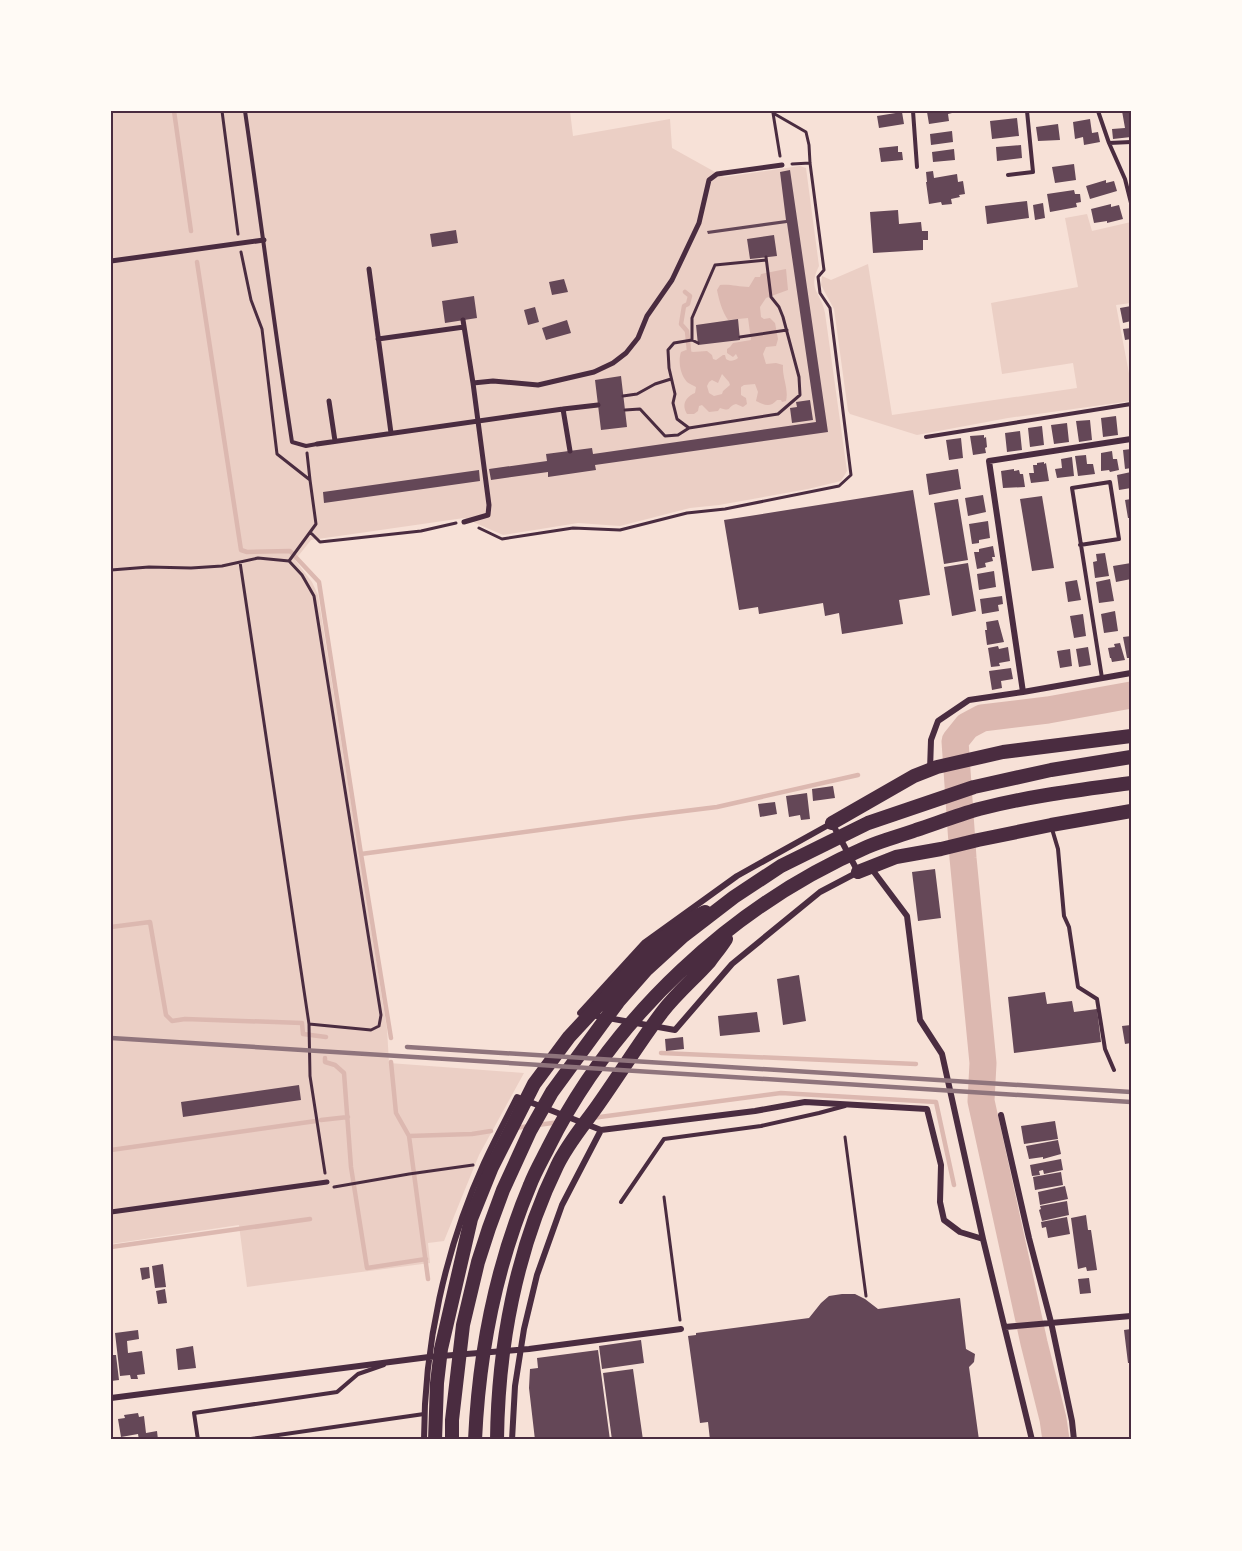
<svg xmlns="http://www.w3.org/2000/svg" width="1242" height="1551" font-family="'Space Grotesk',sans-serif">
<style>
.green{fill:#ebcfc5}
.water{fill:#dcb8b0;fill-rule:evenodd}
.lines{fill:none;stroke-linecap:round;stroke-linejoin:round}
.stream{stroke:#dcb8b0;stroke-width:4.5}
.river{stroke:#dcb8b0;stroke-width:27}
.building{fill:#644757}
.path{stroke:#4a2c40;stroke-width:3}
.service{stroke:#4a2c40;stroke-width:4}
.pedestrian{stroke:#4a2c40;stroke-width:5}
.minor{stroke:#4a2c40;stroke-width:6}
.trunk{stroke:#4a2c40;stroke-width:14}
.rail{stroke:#8f747c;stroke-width:4.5}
.neatline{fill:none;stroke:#4a2c40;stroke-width:2}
</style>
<rect width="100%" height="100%" fill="#f7e1d7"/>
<path class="green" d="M111 111H570L573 136 670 119 672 148 724 177 800 166 806 168 819 266C807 291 821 291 825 313L847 471 841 481 808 489 719 505 690 508 620 526 578 523 503 535 464 518 311 540 295 560 312 582 318 595 387 1029 389 1063 524 1073 479 1155 444 1241 428 1243 430 1263 247 1287 239 1225 111 1244Z
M1087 214 1092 231 1131 222V303L1116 305 1131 384V401L1008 418 917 435 850 414 848 411 834 309 821 285 822 276 831 280 868 264 892 415 1077 388 1073 363 1002 374 991 303 1078 287 1065 218Z"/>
<path class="water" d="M786 269 788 290 766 298 760 307 761 317 764 319 770 318 775 323 778 339 776 346 766 347 763 354 766 364 776 363 783 365C782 377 789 389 786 401L782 402 781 400H777C770 408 764 405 756 401L758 392 755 384 744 385 741 387V395L746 398 747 404 743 407 736 404C726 407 733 412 720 408L718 411 709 412 702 405 699 406 698 411 694 414H687C681 404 686 397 695 393L696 387C693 385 689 384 687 382 680 374 678 361 681 352L686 350 693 352 707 351 712 355 713 359 716 360 723 355H725L726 359C730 362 734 361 738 358L736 354 733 357 727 353V349L730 347 733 343 751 340 748 318 728 320C722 311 719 300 717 290L720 285C731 284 738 287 749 287L755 277H760L761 274ZM722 374 729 382 730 385 723 391 722 394 714 396 709 393 707 386 709 382 712 380 718 383Z"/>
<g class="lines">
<path class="stream" d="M174 111 191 231
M197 262 241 550 247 552 290 551 319 582 361 854 391 1038
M685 292 690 296 688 304 684 306 681 324 687 331 689 351
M361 854 628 818 717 807 858 775
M111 927 150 922 166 1015 172 1021 185 1019 302 1023 303 1034 326 1037
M661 1053 916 1064
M325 1058V1062L335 1065 344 1073 351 1167 367 1268 426 1259
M391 1062 396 1113 409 1136 428 1279
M592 1118 781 1093 936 1102 954 1185
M321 1120 348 1117
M515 1128 560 1122
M409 1136 472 1134 491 1131
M111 1150 316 1121
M111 1247 310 1219"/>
<path class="river" d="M1056 1440 1053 1419 1034 1343 981 1101 983 1063 963 858 955 741 967 726 982 718 1048 710 1131 695"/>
</g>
<path class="building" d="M936 111H952V113L948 114 949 121 929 124 927 112Z
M1122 111H1131V137L1113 139 1112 129 1125 128Z
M902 112 904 124 879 128 877 116Z
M1017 118 1019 136 992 139 990 121Z
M1090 119 1092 133 1098 132 1100 142 1084 145 1083 137 1075 139 1073 122Z
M1058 124 1060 140 1038 141 1036 127Z
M952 131 953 142 931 145 930 134Z
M1021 145 1022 158 997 161 996 147Z
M898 146V152H902L903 160 881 162 879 148Z
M954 149 955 160 933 162 932 152Z
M1074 164 1076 180 1055 183 1052 167Z
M790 170 828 432 595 465 596 470 548 477V472L491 480 489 469 547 461 546 454 592 448 593 454 816 422 787 223 708 234 707 231 786 220 780 172Z
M933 171 934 178 957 174 958 182 963 181 965 194 959 195 960 197 951 199 952 204 942 205 941 202 929 204 926 182H927L926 172Z
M1106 180V183L1114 181 1117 191 1090 199 1086 186Z
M1074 190 1075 194H1080L1081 202 1076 203 1077 207 1050 212 1047 194Z
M1027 201 1029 218 987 224 985 206Z
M1043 203 1045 218 1035 220 1033 205Z
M1111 204V207L1119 205 1123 219 1107 223V221L1094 223 1091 209Z
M898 210 899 224 921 222 922 231H928V240H923V250L873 253 870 212Z
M456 230 458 243 432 247 430 234Z
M774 235 777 256 750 259 747 239Z
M564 279 568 292 552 295 549 282Z
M474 296 477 318 445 323 442 301Z
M1131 306V321L1123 323 1120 308Z
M535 307 539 322 528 325 524 310Z
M738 319 740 340 698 345 696 325Z
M567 320 571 333 546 340 542 328Z
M1131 328V339L1125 340 1123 329Z
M621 376 627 427 601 430 595 380Z
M810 400 813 420 792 423 790 408 797 407 796 402Z
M1116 416 1118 435 1103 437 1101 418Z
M1090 420 1092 440 1079 442 1076 421Z
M1067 423 1069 442 1054 444 1051 425Z
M1042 426 1044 445 1030 447 1028 428Z
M1020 431 1022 450 1007 452 1005 433Z
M984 435V438L986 437 987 447 985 448 986 453 973 455 970 436Z
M961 438 963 458 949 460 946 440Z
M1131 449V468L1125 469 1123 450Z
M1112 451 1113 459H1117L1119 470 1110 472 1109 470 1101 471V453Z
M1086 455 1087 464H1093L1095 474 1078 476 1075 456Z
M1072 457 1074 476 1057 478 1055 469 1062 468 1061 459Z
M1044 462V464L1046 463 1049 481 1031 483 1029 473H1034L1033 465H1037V463Z
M958 469 961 489 929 495 926 474Z
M1014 469V471L1019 470 1020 474H1023L1025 487 1003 488 1001 471Z
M479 470 480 481 324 503 323 492Z
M1131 472V488L1119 490 1117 475Z
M913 490 930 595 899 600 903 624 842 634 839 613 825 616 823 603 759 614 758 607 739 610 724 520Z
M983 495 986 512 968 516 965 498Z
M1042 496 1054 568 1032 571 1020 499Z
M958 499 968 560 944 564 934 503Z
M1131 499V518H1128L1125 500Z
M988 521 990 538 979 540V543L972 544 969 524Z
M993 546 995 557H992L993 561 985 563 986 567 977 569 974 552H979V549Z
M1105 553 1109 576 1095 578 1093 562 1097 561 1096 554Z
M968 563 976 611 952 616 944 567Z
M1131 563V579L1116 582 1113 566Z
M994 571 996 587 979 590 977 574Z
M1110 579 1114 601 1099 603 1096 582Z
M1077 580 1081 600 1068 602 1065 582Z
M1002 596 1003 604 998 605 999 611 982 614 980 599Z
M1115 611 1118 631 1104 633 1101 614Z
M1083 614 1086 636 1074 638 1070 616Z
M998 620 1004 642 987 645 985 630H987L986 622Z
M1131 636V658H1127L1123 637Z
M1120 643 1125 660 1112 662 1111 658H1110L1108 648 1115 647 1114 644Z
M998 646 999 649 1008 647 1010 661 999 663 1000 666 991 667 988 648Z
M1088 647 1091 665 1079 667 1076 649Z
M1070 649 1072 666 1060 668 1057 651Z
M1011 668 1013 679 1001 681 1002 688 992 690 989 671Z
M833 786 835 798 813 801 812 789Z
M807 793 810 819 801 820 800 815 789 817 786 796Z
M775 802 777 814 760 817 758 804Z
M935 869 941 918 918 921 912 872Z
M799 975 806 1021 783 1025 777 979Z
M1045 992 1047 1004 1072 1001 1074 1012 1097 1009 1101 1042 1014 1053 1008 997Z
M757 1012 760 1032 720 1036 718 1016Z
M1131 1025V1043L1125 1044 1122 1026Z
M683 1037 684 1049 666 1051 665 1039Z
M299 1085 301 1100 183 1117 181 1102Z
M1055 1121 1058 1139 1024 1144 1021 1126Z
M1058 1140 1061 1154 1043 1159V1157L1029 1159 1026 1146Z
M1061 1159 1063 1170 1044 1174 1043 1170 1039 1171 1040 1175 1032 1176 1030 1165Z
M1061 1172 1063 1185 1035 1190 1033 1177Z
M1065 1186 1068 1199 1040 1205 1038 1192Z
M1067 1201 1069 1215 1042 1221 1039 1210 1041 1209 1040 1206Z
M1086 1215 1088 1230H1091L1097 1270 1087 1271 1086 1267 1078 1269 1071 1218Z
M1067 1217 1070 1234 1048 1238 1046 1227 1042 1228 1041 1222Z
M163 1264 166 1287 155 1288 152 1266Z
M149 1267 150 1278 142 1280 140 1268Z
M1089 1278 1091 1293 1080 1294 1078 1279Z
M165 1289 167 1303 158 1304 156 1291Z
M842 1294H855L865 1299 878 1309 960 1298 966 1349 975 1354 974 1362 969 1367 979 1440H710L708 1422 700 1423 688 1336 696 1335V1333L809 1318 821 1303 829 1296Z
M1131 1329V1363H1128L1124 1330Z
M138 1330 139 1339 127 1341 128 1353 142 1351 145 1374 137 1375 138 1379H131L130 1375 120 1376 115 1333Z
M641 1340 644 1363 602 1369 599 1346Z
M193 1346 196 1368 178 1370 176 1349Z
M598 1350 610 1440H535L529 1388 530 1369 538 1368 537 1358Z
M111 1355H116L119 1380 111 1381Z
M633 1369 643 1440H612L603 1373Z
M138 1413 139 1417 144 1416 146 1433 157 1431 158 1440H139L138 1434 121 1437 118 1419 125 1418 124 1415Z"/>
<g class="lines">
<path class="path" d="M222 111 238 234
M773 113 780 156
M792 164 810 163
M241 252 251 300 262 329 277 454 310 480 316 524 289 561 302 575 314 596 381 1015 379 1026 371 1030 309 1024
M740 337 787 330
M692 340V318L715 265 766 260
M698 343 692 340 674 343 668 350 669 368 675 394 673 403 677 419 689 428 778 414 800 395 799 377 783 317 779 307 771 297 766 257
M623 396 637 394 655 384 671 379
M625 410 640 409 665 436 678 435 689 428
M307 453 310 480
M479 528 502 539 573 528 620 530 687 513 725 509 839 486 851 475 830 308 820 293 818 277 824 270 810 163 809 145 806 132 773 113V111
M310 532 320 542 421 531 456 523
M240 562 309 1024 310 1076 325 1173
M111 570 149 567 191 568 222 566 258 558 289 561
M845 1137 866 1296
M334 1187 409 1174 473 1165
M664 1197 680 1320"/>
<path class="service" d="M245 111C261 221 275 332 292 442L306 446 317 444
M913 111 917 167
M1098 111 1109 143 1125 179 1131 203
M1109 143 1131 142
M1008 175 1033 172 1027 111
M926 437 1131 404
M1080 545 1119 539 1110 482 1072 488 1102 678
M1052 829 1058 849 1064 916 1069 927 1078 987 1097 999 1105 1049 1114 1070
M621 1202 664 1139 761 1126 819 1113 845 1106
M198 1440 194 1413 337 1392 358 1374 384 1365
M244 1440 424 1414"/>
<path class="pedestrian" d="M111 261 264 240
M369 269 391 433
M463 320 473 383 489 505 488 515 464 522
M378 339 464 327
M473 383 493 381 538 385 594 372 613 363 626 353 638 338 647 316 672 280 699 223 709 180 717 174 782 165
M329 401 335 441
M563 409 570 451
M317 444 563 409 598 405
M111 1212 327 1182"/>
<path class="minor" d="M1023 692 989 461 1131 439
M930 770 931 740 938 721 969 700 1023 692 1131 673
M832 823 858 872 820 892 732 964 675 1030 580 1013 644 943 737 876Z
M871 868 907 916 920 1020 942 1054 983 1239 1032 1440
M1001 1115 1029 1238 1051 1322 1072 1421 1074 1440
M601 1130 755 1111 805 1102 927 1109 941 1165 940 1202 944 1220 960 1232 983 1239
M1005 1327 1131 1316
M111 1398 429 1357 529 1349 681 1329
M424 1440C424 1346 445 1249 484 1163 494 1141 506 1119 517 1097L601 1130 562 1205 537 1275 524 1329 515 1386 512 1440"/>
<path class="trunk" d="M832 823 914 776 937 767 1003 752 1131 736
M858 872 896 857 941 849 978 840 1051 825 1131 811
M435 1440 437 1383 441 1349 471 1219 492 1167 534 1084 569 1037 657 942 689 920 705 912
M452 1440V1420L463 1325 478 1262 489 1228 503 1190 530 1131 552 1092 618 1002 647 969 682 937 734 897 781 866 868 823 974 787 1051 770 1131 757
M475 1440C479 1352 496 1266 530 1185 535 1172 542 1160 548 1148 613 1017 733 905 867 847 883 840 900 836 916 830 937 823 958 815 979 809 1029 796 1080 790 1131 783
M497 1440C498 1347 516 1250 557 1166 568 1143 584 1125 598 1105 620 1074 640 1041 663 1011 677 993 695 978 710 961 715 954 721 947 726 939"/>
<path class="rail" d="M111 1038 1131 1102
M407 1047 1131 1092"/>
</g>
<rect width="1242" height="1551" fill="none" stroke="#fffaf5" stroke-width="225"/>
<rect x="112" y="112" width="1018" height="1326" class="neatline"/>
</svg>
